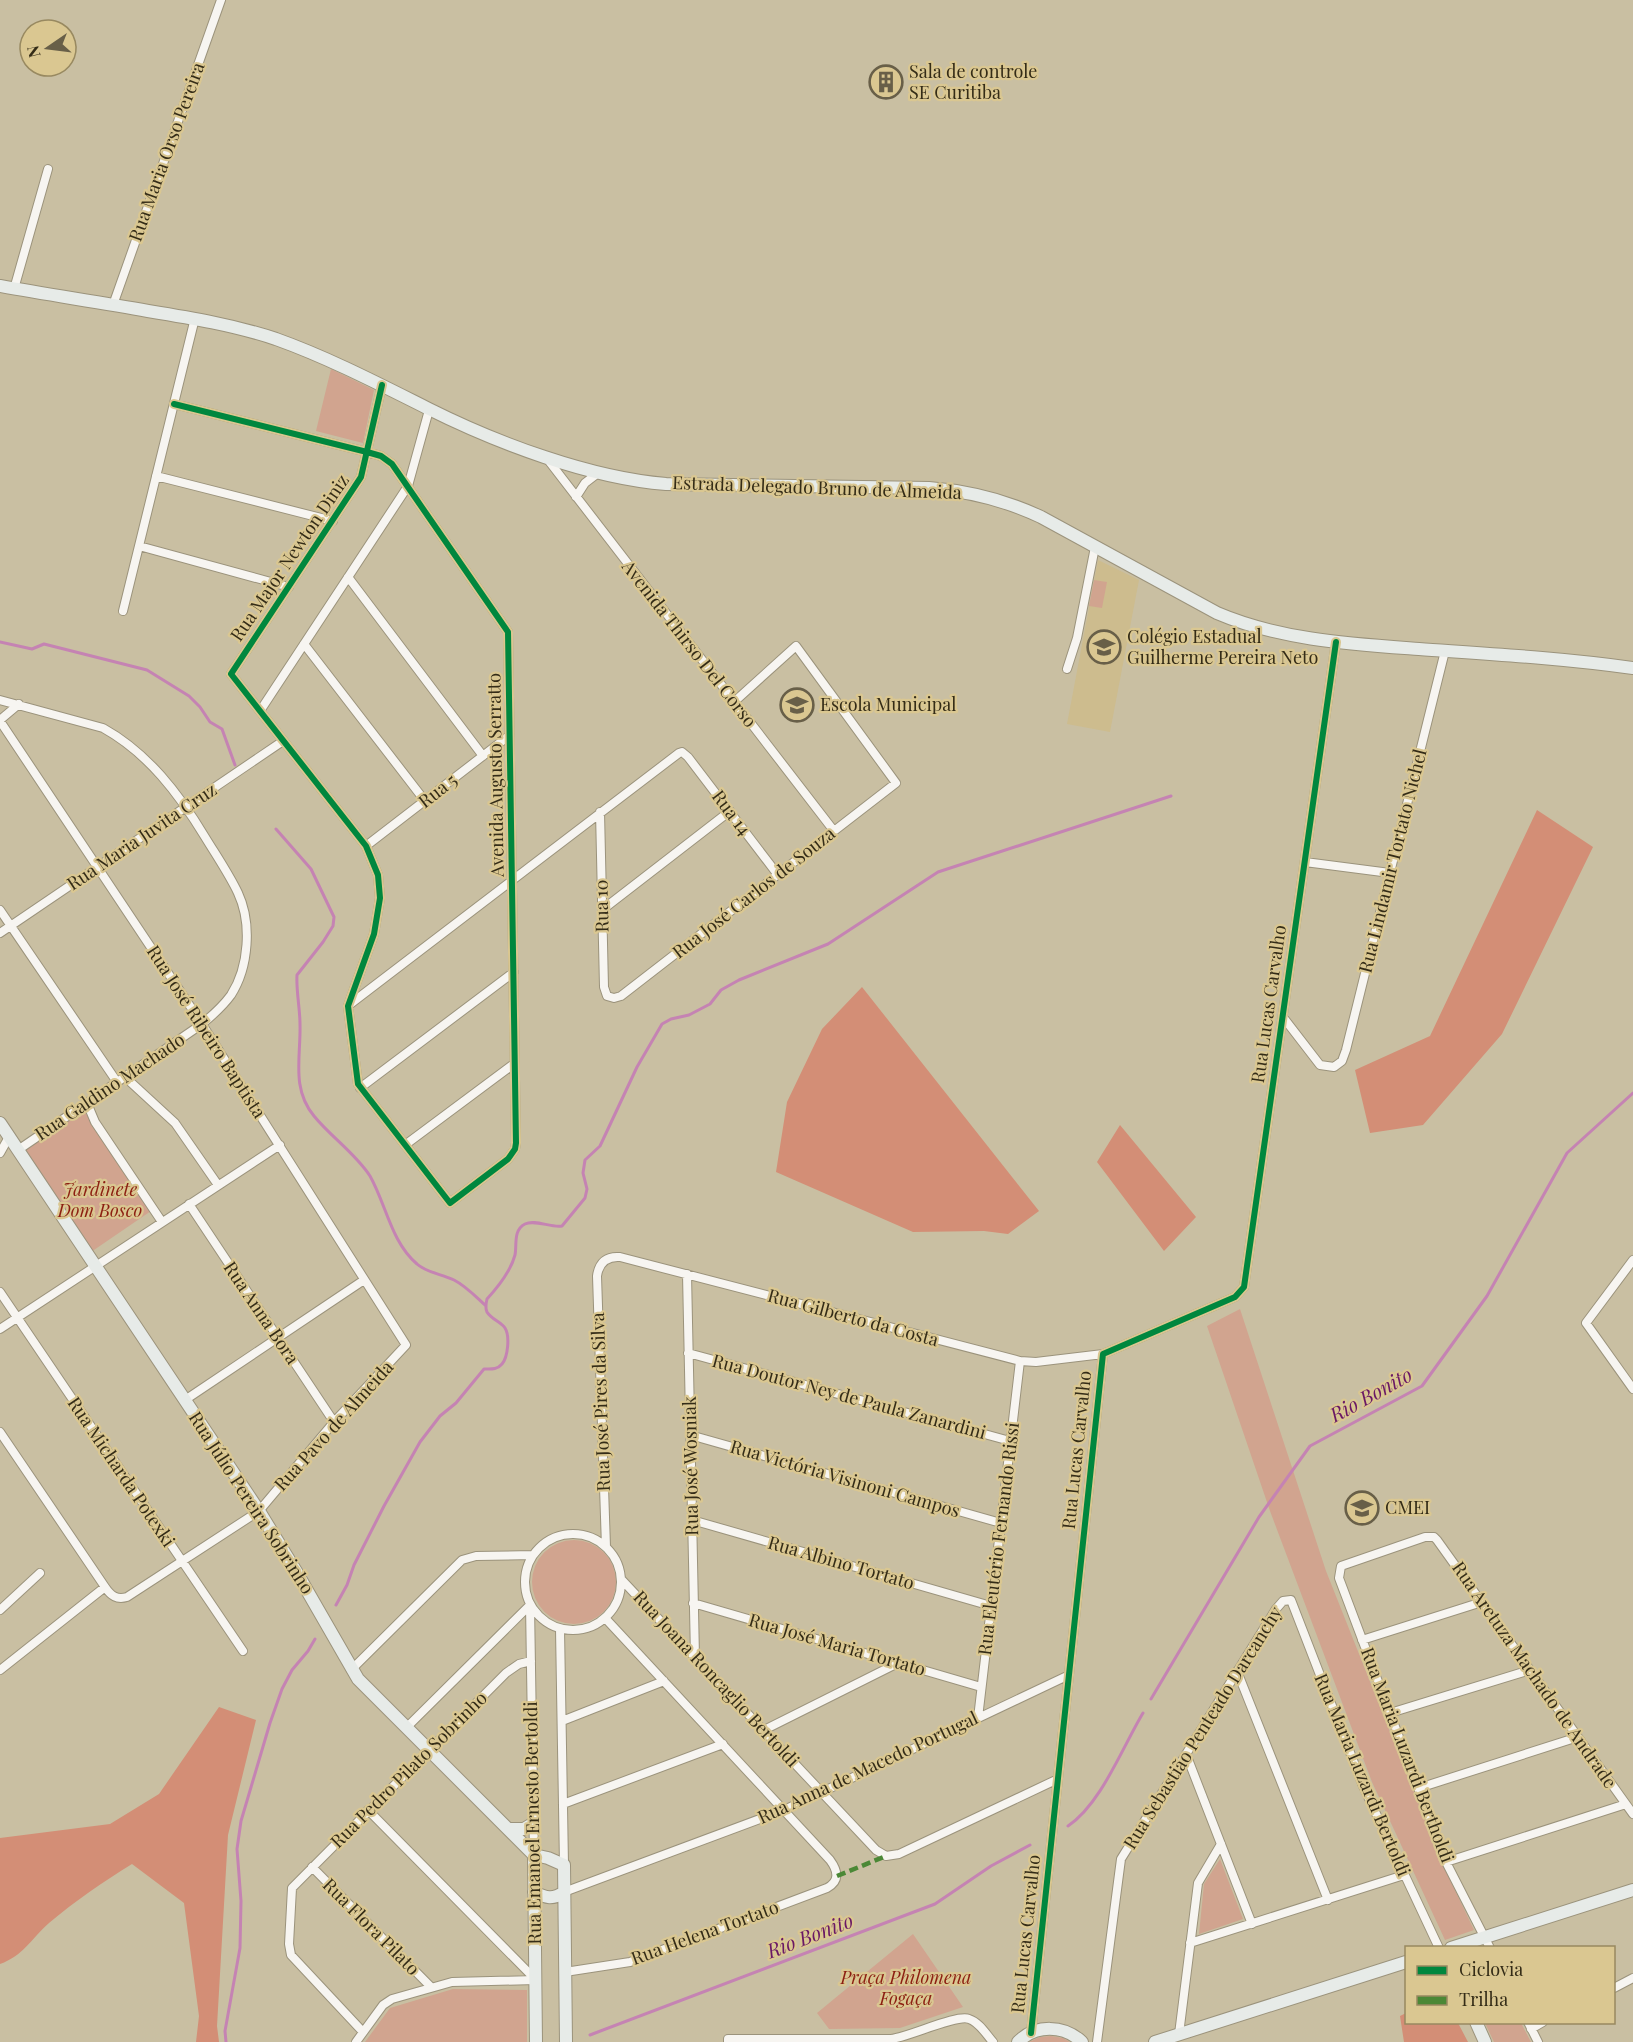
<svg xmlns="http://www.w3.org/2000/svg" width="1633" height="2042" font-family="'Playfair Display',serif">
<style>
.built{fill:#cdbc8e}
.green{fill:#d1a48f}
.forest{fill:#d38e76}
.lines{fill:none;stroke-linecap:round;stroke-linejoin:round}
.stream{stroke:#c583b3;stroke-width:3}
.street-casing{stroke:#9b937c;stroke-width:10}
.secondary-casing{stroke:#9b937c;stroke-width:14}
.street{stroke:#f7f5f1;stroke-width:8}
.secondary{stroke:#e7ebe8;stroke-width:12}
.quiet{stroke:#4b8836;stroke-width:4.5;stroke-dasharray:9 4.5;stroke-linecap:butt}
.cycleway-casing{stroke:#dac791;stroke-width:10}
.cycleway{stroke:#00873e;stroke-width:6}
.labels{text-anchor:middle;stroke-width:4.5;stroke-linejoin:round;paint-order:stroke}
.poi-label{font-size:18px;fill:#342c17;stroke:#dac791;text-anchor:start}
.street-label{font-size:18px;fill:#342c17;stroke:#dac791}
.park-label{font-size:18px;font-style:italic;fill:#8c1f11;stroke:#dac791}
.water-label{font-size:20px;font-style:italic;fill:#6a1865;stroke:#dac791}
</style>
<rect width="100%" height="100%" fill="#c9bfa2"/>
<path class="built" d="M1098 560 1139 580 1110 732 1067 724Z"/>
<path class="green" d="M331 369 374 390 363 443 316 431Z
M1094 580 1107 582 1102 608 1089 606Z
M84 1111 151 1211 91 1252 24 1151Z
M1240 1309 1326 1571 1443 1865 1474 1930 1445 1940 1372 1782 1270 1511 1207 1326Z
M532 1582a42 42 0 1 1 84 0a42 42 0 1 1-84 0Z
M1220 1859 1243 1919 1199 1934 1204 1884Z
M913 1934 963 2007 900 2028 829 2029 817 2013Z
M453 1989 527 1990V2042H365L390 2008Z
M1485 2023H1521L1531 2042H1494Z
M1051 2036 1063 2038 1070 2042H1029L1040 2037Z"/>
<path class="forest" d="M1537 810 1593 847 1502 1034 1423 1125 1370 1133 1355 1070 1430 1036Z
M862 987 1039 1211 1008 1234 984 1231 913 1232 776 1172 787 1102 822 1029Z
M1120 1125 1196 1217 1164 1251 1097 1162Z
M219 1707 256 1720 228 1835 217 2026 219 2042H196L199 2016 184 1903 132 1864C103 1882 75 1901 49 1923 31 1939 23 1956 0 1964V1838L110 1824 159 1794Z
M1406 2013V2022L1458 2023 1468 2042H1404L1400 2016Z"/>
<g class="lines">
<path class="stream" d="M0 642 32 649 44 644 147 670 189 696 200 707 210 722 222 729 235 765
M276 829 311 869 334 917 333 926 323 942 297 975C296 991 300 1008 300 1024 301 1057 291 1088 314 1116 331 1137 355 1153 370 1176 386 1204 391 1242 417 1264 427 1273 442 1274 454 1280 466 1286 476 1297 486 1306
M336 1605 347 1585 354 1565 384 1506 420 1442 440 1416 456 1403 484 1369C491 1369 497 1370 502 1364 508 1357 510 1336 505 1328 501 1322 491 1319 487 1312 485 1308 486 1303 487 1299 498 1287 511 1270 515 1255 517 1245 513 1230 525 1224 535 1219 551 1228 562 1226L585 1198 587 1189 583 1173 585 1160 600 1146 637 1067 662 1024 671 1019 689 1015 710 1004 721 990 739 980 828 944 938 872 1171 796
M1151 1699 1259 1517 1310 1446 1422 1386 1487 1296 1567 1153 1633 1093
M1068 1826C1101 1804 1122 1748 1143 1713
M590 2035 935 1904 991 1866 1030 1845
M226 2042 225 2031 240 1948 241 1901 237 1849 241 1821 270 1723 282 1689 292 1670 308 1651 315 1639"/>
<g class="street-casing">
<path id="street" d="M14 289 48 169
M113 305 221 0
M174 404 367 452 381 456 392 464 508 632 516 1143 515 1149 508 1159 450 1203 358 1084 348 1006 374 934 380 898 378 875 366 846 231 674 361 477 382 385
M545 456 834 831
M156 476 333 521
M576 497 585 483 598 473
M139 546 289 587
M348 577 483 756
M123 611 195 318
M304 644 425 801
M1067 669 1077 638 1095 547
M0 700 103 728C148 753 179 794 205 837 216 855 229 874 238 893 252 923 249 967 231 995 223 1006 213 1015 202 1024L18 1150
M260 711 408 486 429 410
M0 720 19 704
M0 721 202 1024 406 1345 334 1422 259 1511 127 1597C117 1600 111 1596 105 1587L0 1670
M600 812 604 987 607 996 614 998 621 996 896 783 796 646 734 702
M366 846 510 735
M1305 862 1390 873
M0 910 117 1082
M602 910 730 811
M0 933 283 741
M349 1005 679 753 682 752 688 757 778 875
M1283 1017 1320 1065 1334 1067 1342 1061 1346 1050 1445 651
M125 1077 175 1123 218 1185
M360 1088 514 972
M87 1103 95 1122 162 1222
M405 1145 515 1063
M0 1153 9 1137
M189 1204 334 1422
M1633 1260 1586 1323 1633 1389
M687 1274 695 1657
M0 1292 243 1651
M0 1329 280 1145
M688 1353 1010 1441
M185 1400 364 1280
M0 1432 105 1587
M690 1435 1001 1523
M692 1520 991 1606
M525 1582a48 48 0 1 1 96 0a48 48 0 1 1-96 0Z
M606 1547 597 1276C599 1262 607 1256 620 1257L1020 1361 1036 1362 1103 1354
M621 1579 876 1850 886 1856 899 1854 1058 1779
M693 1603 981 1687
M530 1605 534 1855
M0 1610 40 1573
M560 1629 564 1865
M1362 1640 1482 1602
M351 1670 462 1560 476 1556 533 1555
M1237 1671 1328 1900
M1390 1713 1530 1670
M978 1718 1020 1361
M562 1721 664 1681
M406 1728 530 1605
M764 1730 898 1663
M1186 1754 1252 1924
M1419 1788 1578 1737
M563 1804 723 1744
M368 1810 535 1979
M1446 1862 1626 1804
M312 1867 431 1987
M564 1892 784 1810 1069 1675
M1190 1943 1404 1875
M1490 1948 1446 1862 1339 1578 1341 1566 1425 1537H1434L1437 1540 1633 1814
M565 1972 630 1962 827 1888C840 1881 838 1871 830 1860L606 1619
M1614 1988 1633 1978
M1528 2022 1538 2042
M1531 2029 1543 2022
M363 2032 291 1955 289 1944 292 1888 506 1673 519 1664 531 1661
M1031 2033 1103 1354 1235 1297 1244 1287 1336 642
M1179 2034 1198 1883 1221 1844
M356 2042 383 2005 392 1999 452 1982 536 1980
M728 2042V2039H891C909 2037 957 2014 969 2019 979 2022 986 2034 993 2042
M1097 2042 1121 1859 1276 1609 1283 1601 1291 1600 1363 1786 1439 1948"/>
</g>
<g class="secondary-casing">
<path id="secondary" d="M0 286C49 295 99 302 148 311 191 318 234 325 276 339 329 358 379 384 429 409 497 443 590 478 666 484L929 488C968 491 1005 500 1041 517L1217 613C1280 640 1351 644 1419 649 1490 654 1562 658 1633 668
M0 1123 259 1511 297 1573 358 1679 534 1855
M508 1829H524L534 1823
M534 1855 548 1858 564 1865 566 2042
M534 1855 536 2042
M534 1892C546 1898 553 1900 564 1892
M1451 1948 1633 1890
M1476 2022 1485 2042
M1018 2042C1036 2024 1064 2025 1082 2042
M1155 2042 1406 1962"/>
</g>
<use href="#street" class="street"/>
<use href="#secondary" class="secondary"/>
<path class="quiet" d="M837 1876 886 1856"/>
<g class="cycleway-casing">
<path id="cycleway" d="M174 404 367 452 381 456 392 464 508 632 516 1143 515 1149 508 1159 450 1203 358 1084 348 1006 374 934 380 898 378 875 366 846 231 674 361 477 382 385
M1031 2033 1103 1354 1235 1297 1244 1287 1336 642"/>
</g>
<use href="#cycleway" class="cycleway"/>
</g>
<defs>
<g id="building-ring" transform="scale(1.725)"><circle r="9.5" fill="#dac791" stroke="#685f48" stroke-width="1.5"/><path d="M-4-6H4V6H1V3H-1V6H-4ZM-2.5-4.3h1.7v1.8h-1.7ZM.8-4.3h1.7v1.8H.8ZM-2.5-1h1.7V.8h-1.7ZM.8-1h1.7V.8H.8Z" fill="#685f48"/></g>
<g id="school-ring" transform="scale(1.725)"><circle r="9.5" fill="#dac791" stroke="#685f48" stroke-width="1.5"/><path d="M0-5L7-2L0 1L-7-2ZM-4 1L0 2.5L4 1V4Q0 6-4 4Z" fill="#685f48"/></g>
</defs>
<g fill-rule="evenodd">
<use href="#building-ring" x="886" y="82"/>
<use href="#school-ring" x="1104" y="647"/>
<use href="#school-ring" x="797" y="705"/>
<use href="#school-ring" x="1362" y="1508"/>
</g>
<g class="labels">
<g class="poi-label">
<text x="909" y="78">Sala de controle<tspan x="909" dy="21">SE Curitiba</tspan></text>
<text x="1127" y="643">Colégio Estadual<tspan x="1127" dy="21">Guilherme Pereira Neto</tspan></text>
<text x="820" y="711">Escola Municipal</text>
<text x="1385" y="1514">CMEI</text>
</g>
<g class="street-label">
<text transform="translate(167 152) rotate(-70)" y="6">Rua Maria Orso Pereira</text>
<text transform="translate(817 488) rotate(2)" y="6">Estrada Delegado Bruno de Almeida</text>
<text transform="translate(290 558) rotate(-56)" y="6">Rua Major Newton Diniz</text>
<text transform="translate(689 644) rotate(52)" y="6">Avenida Thirso Del Corso</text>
<text transform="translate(496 775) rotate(-91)" y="6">Avenida Augusto Serratto</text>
<text transform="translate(438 791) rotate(-38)" y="6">Rua 5</text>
<text transform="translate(731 813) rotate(53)" y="6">Rua 14</text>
<text transform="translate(142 837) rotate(-34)" y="6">Rua Maria Juvita Cruz</text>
<text transform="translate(1393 861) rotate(-76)" y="6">Rua Lindamir Tortato Nichel</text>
<text transform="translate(754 893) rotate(-38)" y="6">Rua José Carlos de Souza</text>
<text transform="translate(602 906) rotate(-91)" y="6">Rua 10</text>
<text transform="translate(1269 1004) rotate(-82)" y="6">Rua Lucas Carvalho</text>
<text transform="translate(206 1032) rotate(57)" y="6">Rua José Ribeiro Baptista</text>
<text transform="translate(110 1087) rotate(-34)" y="6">Rua Galdino Machado</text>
<text transform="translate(261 1313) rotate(56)" y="6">Rua Anna Bora</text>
<text transform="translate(853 1318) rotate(15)" y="6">Rua Gilberto da Costa</text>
<text transform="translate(849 1397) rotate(15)" y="6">Rua Doutor Ney de Paula Zanardini</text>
<text transform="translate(601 1402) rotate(-92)" y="6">Rua José Pires da Silva</text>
<text transform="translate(334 1426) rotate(-48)" y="6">Rua Pavo de Almeida</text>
<text transform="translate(1077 1450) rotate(-84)" y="6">Rua Lucas Carvalho</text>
<text transform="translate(691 1466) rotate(-91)" y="6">Rua José Wosniak</text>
<text transform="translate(121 1472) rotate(56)" y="6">Rua Micharda Potexki</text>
<text transform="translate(845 1479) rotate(16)" y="6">Rua Victória Visinoni Campos</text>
<text transform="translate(251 1503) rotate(57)" y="6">Rua Júlio Pereira Sobrinho</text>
<text transform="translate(999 1539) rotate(-83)" y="6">Rua Eleutério Fernando Rissi</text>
<text transform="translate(841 1563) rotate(16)" y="6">Rua Albino Tortato</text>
<text transform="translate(837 1645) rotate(16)" y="6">Rua José Maria Tortato</text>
<text transform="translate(1534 1675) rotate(55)" y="6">Rua Aretuza Machado de Andrade</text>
<text transform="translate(716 1679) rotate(47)" y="6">Rua Joana Roncaglio Bertoldi</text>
<text transform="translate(1203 1728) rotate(-58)" y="6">Rua Sebastião Penteado Darcanchy</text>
<text transform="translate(1407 1755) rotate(69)" y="6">Rua Maria Luzardi Bertholdi</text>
<text transform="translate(868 1768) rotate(-25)" y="6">Rua Anna de Macedo Portugal</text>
<text transform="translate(409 1770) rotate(-45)" y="6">Rua Pedro Pilato Sobrinho</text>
<text transform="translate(1362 1775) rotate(67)" y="6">Rua Maria Luzardi Bertoldi</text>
<text transform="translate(533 1823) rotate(-91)" y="6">Rua Emanoel Ernesto Bertoldi</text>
<text transform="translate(371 1927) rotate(45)" y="6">Rua Flora Pilato</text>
<text transform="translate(705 1933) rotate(-20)" y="6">Rua Helena Tortato</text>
<text transform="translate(1026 1934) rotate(-84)" y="6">Rua Lucas Carvalho</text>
</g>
<g class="park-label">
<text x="100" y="1196">Jardinete<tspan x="100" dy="21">Dom Bosco</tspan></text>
<text x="906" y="1984">Praça Philomena<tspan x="906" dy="21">Fogaça</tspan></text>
</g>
<g class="water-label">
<text transform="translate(1371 1395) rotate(-29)" y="7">Rio Bonito</text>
<text transform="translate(810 1936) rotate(-21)" y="7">Rio Bonito</text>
</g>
</g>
<rect x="1405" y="1946" width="210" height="78" fill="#dac791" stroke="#988960" stroke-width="1.5"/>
<rect x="1417" y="1966" width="30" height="9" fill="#00873e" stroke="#988960" stroke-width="1.5"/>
<text x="1459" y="1976" font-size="18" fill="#342c17">Ciclovia</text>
<rect x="1417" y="1996" width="30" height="9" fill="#4b8836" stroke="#988960" stroke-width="1.5"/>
<text x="1459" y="2006" font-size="18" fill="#342c17">Trilha</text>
<g transform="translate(48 48) rotate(256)"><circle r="28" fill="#dac791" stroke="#988960" stroke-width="1.5"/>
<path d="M0-4.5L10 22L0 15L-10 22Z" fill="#685f48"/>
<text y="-9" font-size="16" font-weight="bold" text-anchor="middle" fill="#342c17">N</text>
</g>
</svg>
